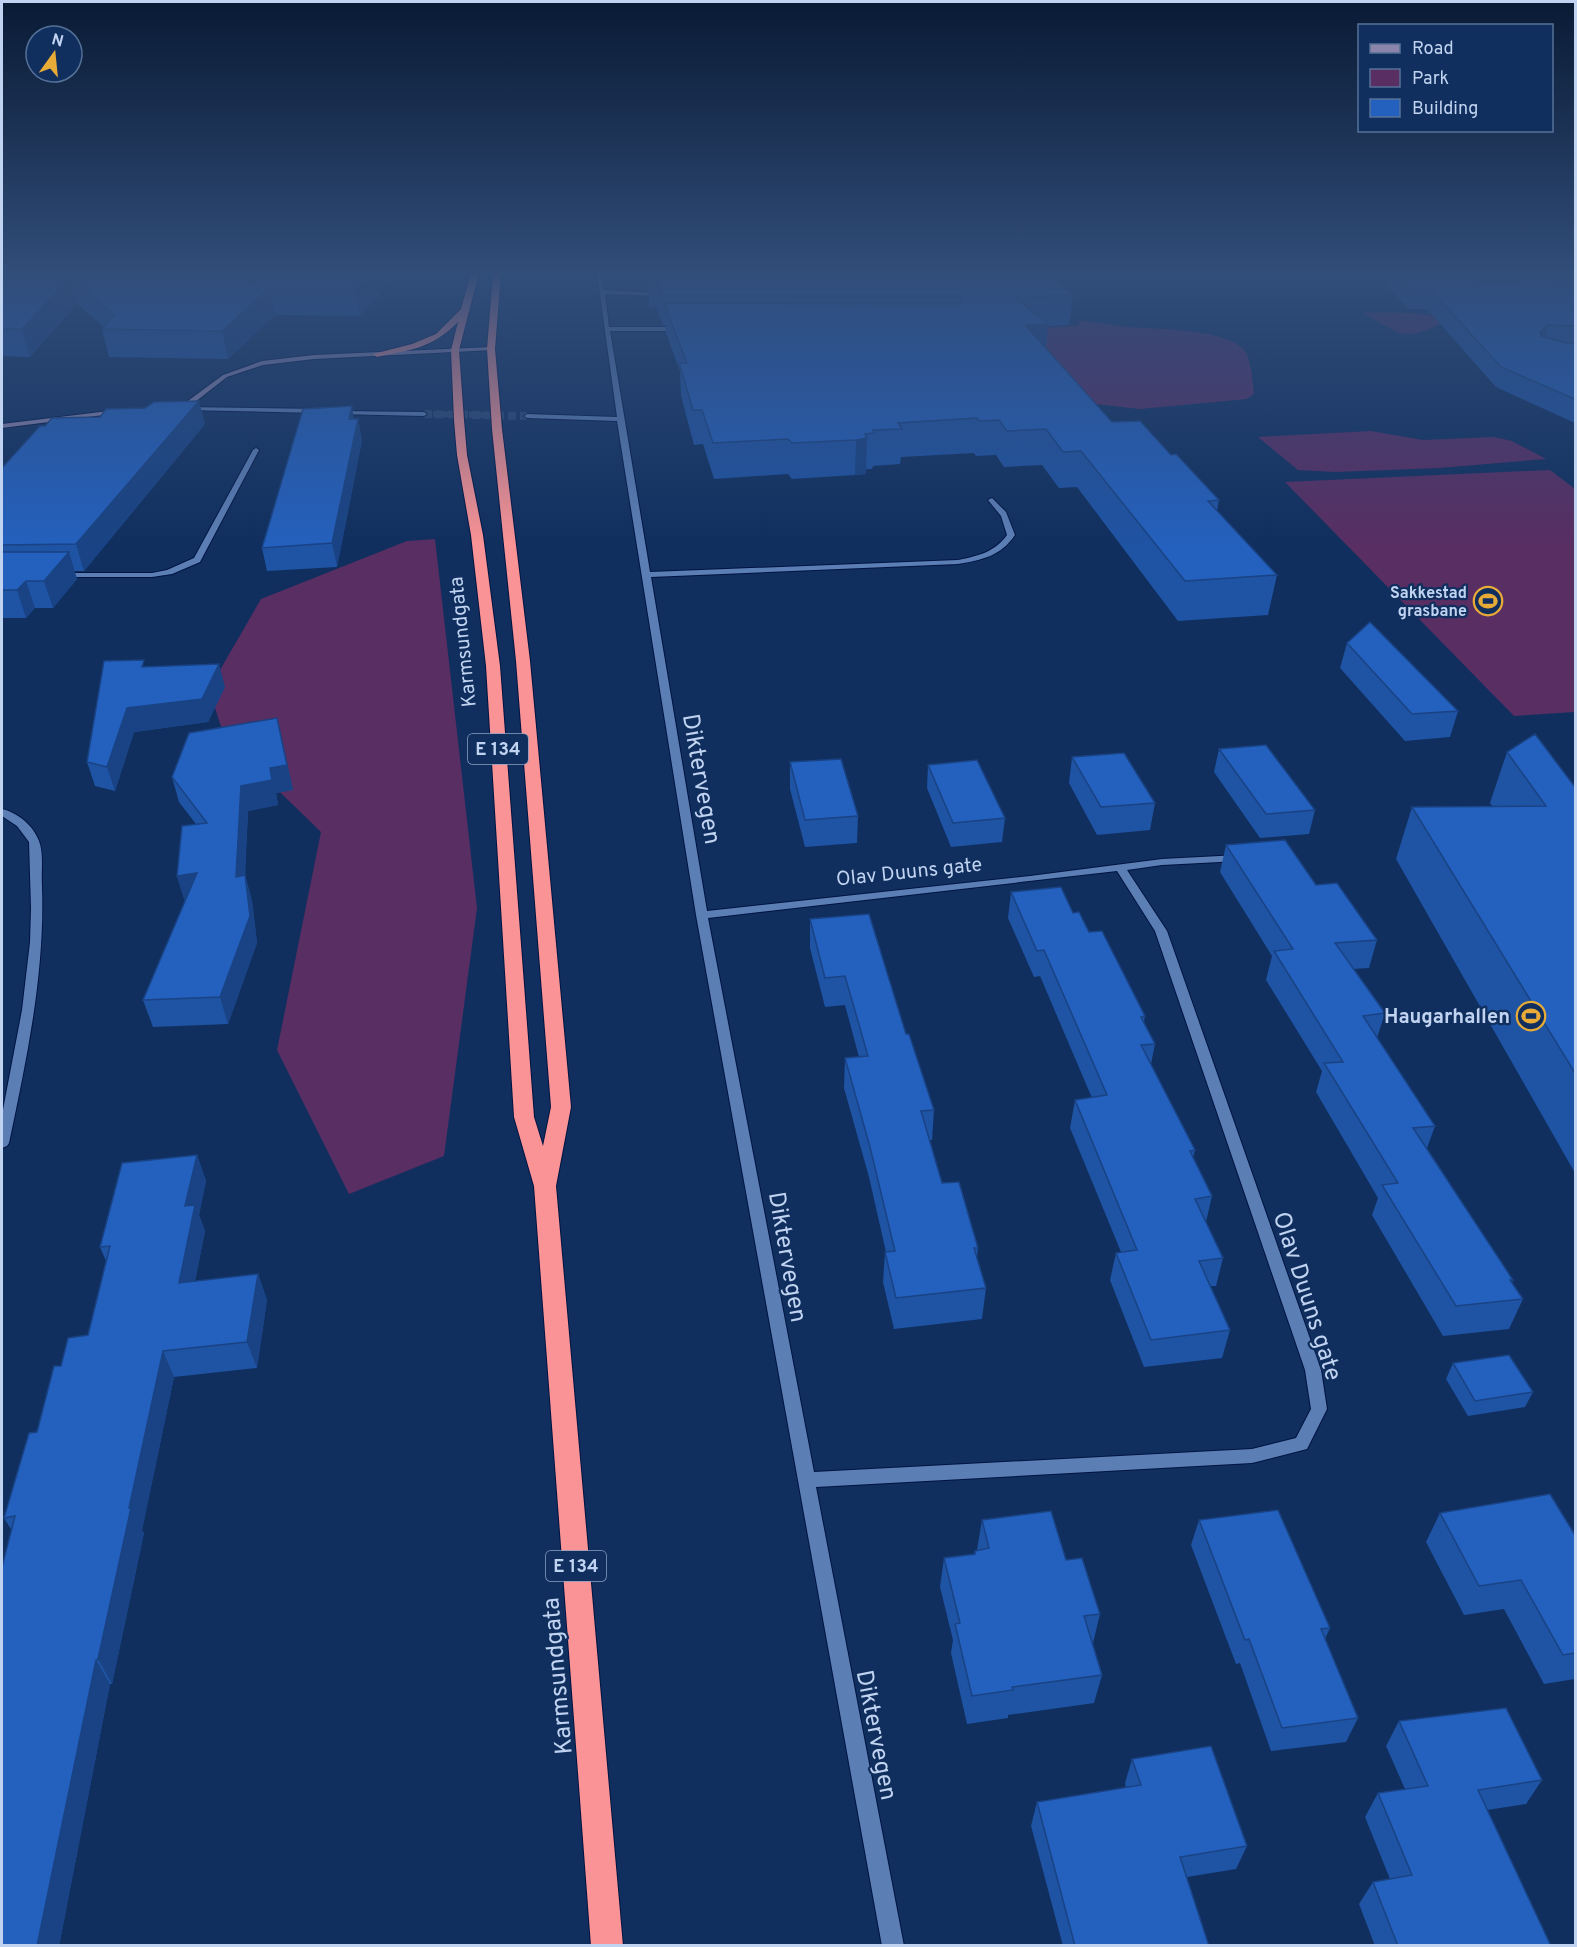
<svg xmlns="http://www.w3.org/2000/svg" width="1577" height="1947" font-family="Overpass,sans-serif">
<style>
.green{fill:#582e63}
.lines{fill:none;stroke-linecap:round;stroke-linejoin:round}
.street-tunnel-far1{stroke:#2a4874;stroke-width:6;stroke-dasharray:6 3;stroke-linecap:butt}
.street-tunnel{stroke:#2a4874;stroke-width:8;stroke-dasharray:8 4;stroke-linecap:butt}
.street-casing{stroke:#001442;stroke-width:2}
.secondary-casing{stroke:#001442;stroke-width:2}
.highway-casing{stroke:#001442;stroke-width:2}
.street{fill:#5b7eb4;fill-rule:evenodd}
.secondary{fill:#8b84ab;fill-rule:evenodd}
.highway{fill:#fa9395;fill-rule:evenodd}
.wall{fill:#1f53a3}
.shaded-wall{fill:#194384}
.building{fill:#2460bd;stroke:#194384;stroke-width:1.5}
.labels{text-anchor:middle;stroke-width:4.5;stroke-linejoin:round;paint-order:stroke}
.far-poi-label{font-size:16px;font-weight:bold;fill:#c0d3f0;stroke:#102f5e;text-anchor:end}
.shield{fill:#102f5e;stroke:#8ba2c4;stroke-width:1.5}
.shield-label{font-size:18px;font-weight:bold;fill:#c0d3f0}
.street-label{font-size:20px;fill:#c0d3f0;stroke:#102f5e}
.poi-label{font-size:20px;font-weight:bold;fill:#c0d3f0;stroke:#102f5e;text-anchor:end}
.near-street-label{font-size:24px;fill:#c0d3f0;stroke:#102f5e}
</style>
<rect width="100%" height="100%" fill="#102f5e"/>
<path class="green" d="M1362 312 1412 313 1451 318C1406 343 1403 337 1362 312Z
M1078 320C1095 322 1112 325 1128 327 1155 329 1228 329 1244 350 1251 359 1253 382 1254 394L1247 399 1140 409 1095 404 1039 343 1032 329 1080 325Z
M1371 431 1423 440 1494 437 1512 441 1546 459 1439 468 1336 472 1298 470 1258 437Z
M1550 470 1575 489V712L1514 716 1285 482Z
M435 539 477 908 444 1156 349 1194 277 1050 321 832 225 739 209 689 261 599 407 541Z"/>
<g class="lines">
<path class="street-tunnel-far1" d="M424 414 485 415"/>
<path class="street-tunnel" d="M424 414 527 416"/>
<g class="street-casing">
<path id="street" d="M597 273H602L604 290 668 294 665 296 605 294 609 327H682L685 329 682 331H610L650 572 958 560C978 556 995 552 1007 535L1001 516 988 500 992 498 1006 512 1015 535C1001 556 982 560 958 564L651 577 707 911 1030 876 1162 859 1239 855 1244 858 1239 861 1162 865 1127 870 1167 931 1321 1370 1327 1409 1307 1449 1252 1463 816 1487 904 1946H882L696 915 617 421 527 418 524 416 527 414 617 417ZM1117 871 1155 931 1305 1370 1311 1409 1296 1438 1252 1449 814 1472 708 918Z
M183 407 318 409 321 411 318 413 185 410 182 408Z
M336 411 424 412 427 414 424 416 338 414 335 412Z
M256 448 259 450 200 562 172 574 152 577H59L55 575 59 573H152L167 570 194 558 253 450Z
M2 809C18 813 33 825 39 841 44 854 41 871 42 886 45 973 27 1058 9 1143L7 1146 2 1148V1115L22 1010 30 942 31 908 29 842 17 826 2 816Z"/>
</g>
<g class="secondary-casing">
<path id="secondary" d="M491 347 493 350 314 359 263 365 227 377 186 409 180 411 177 409 223 375 262 361 314 355Z
M117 410 120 412 119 413 2 428V424Z"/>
</g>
<g class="highway-casing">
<path id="highway" d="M471 273H479L459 350 464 420 467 455 483 535 500 666 534 1117 543 1146 551 1107 516 661 492 429 487 349 493 273H501L495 349 502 429 530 661 571 1107 556 1186 623 1946H591L534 1186 514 1117 486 666 471 535 457 455 454 420 451 350 458 322C431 349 413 349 377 357L373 354 412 344 436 334 461 309Z"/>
</g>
<use href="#street" class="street"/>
<use href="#secondary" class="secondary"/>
<use href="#highway" class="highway"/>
</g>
<path class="wall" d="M2 273H393L394 279 360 316 275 315 228 359 109 357 102 329 104 327 77 304 30 357 2 356Z
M648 273H1038L1073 295 1069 325 1048 326 1046 348 1112 422 1171 455 1219 500 1217 511 1277 575 1268 615 1178 621 1077 487 1059 488 1042 465 1004 467 996 455 976 456 974 453 901 457 900 464 873 466 872 469H866V474L855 475 792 479 788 474 714 479 703 444 694 445 681 396 680 371 666 333 665 325H663L656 307 649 308Z
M1376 273H1575V423L1496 387 1427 309H1408Z
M354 419 362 440 337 567 267 571 262 548Z
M205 424 84 571H74L77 579 53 608H35L26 618H2V468Z
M1347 643 1458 711 1450 737 1405 741 1340 668Z
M146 667 225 687 208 722 134 732 115 791 95 786 87 762Z
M277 718 293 790 276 793 278 805 248 811 245 875 252 901 257 943 228 1024 153 1027 143 1000 185 902 177 876 196 824 179 802 172 777Z
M1219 749 1315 810 1309 834 1260 838 1214 772Z
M1507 752 1575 787V1173L1396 859 1412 807 1492 806 1490 803Z
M1072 757 1155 803 1150 830 1097 835 1069 783Z
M790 762 858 816 857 843 805 847 790 789Z
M928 765 1005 818 1002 842 951 847 927 788Z
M1226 845 1316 885 1377 940 1369 968 1354 969 1385 1013 1377 1038 1435 1126 1427 1148 1513 1280 1512 1283 1523 1299 1509 1329 1443 1336 1372 1215 1378 1198 1316 1092 1322 1071 1266 980 1272 956 1220 872Z
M1011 892 1073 913 1089 932 1145 1016 1144 1022 1155 1044 1151 1064 1195 1150 1193 1158 1212 1196 1206 1222 1223 1258 1216 1286H1210L1230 1330 1222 1358 1144 1367 1110 1280 1116 1253 1121 1252 1070 1128 1075 1100 1092 1098 1040 976 1034 977 1008 918Z
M810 919 906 1034 934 1110 932 1140H929L942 1183 978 1248 977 1259 986 1288 982 1319 894 1329 883 1282 885 1252H886L869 1177 844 1088 845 1058 859 1057 845 1005 825 1007 810 948Z
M197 1155 206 1181 199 1215 205 1231 195 1281 258 1274 267 1300 257 1368 174 1377 142 1530 144 1533 112 1684H110L59 1946H2L12 1531 4 1518 61 1366 88 1335 106 1261 100 1247Z
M1453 1363 1533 1392 1525 1407 1468 1416 1446 1379Z
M1440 1513 1575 1535V1679L1544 1684 1504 1609 1464 1615 1426 1542Z
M982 1520 1066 1560 1100 1614 1093 1643 1102 1675 1094 1703 1008 1715V1718L967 1724 951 1653 953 1640 940 1587 944 1558 974 1554 975 1551 977 1550Z
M1199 1520 1330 1628 1325 1639 1358 1718 1346 1742 1271 1751 1240 1663 1236 1664 1191 1545Z
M1399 1721 1542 1780 1526 1804 1487 1810 1551 1946H1375L1359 1904 1373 1882 1390 1879 1365 1817 1378 1793 1405 1789 1386 1746Z
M1132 1759 1247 1846 1236 1869 1187 1877 1209 1946H1063L1031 1826 1037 1802 1126 1788 1125 1783Z"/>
<path class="shaded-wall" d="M255 273H279L269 289 275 315 228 359 222 331 250 279Z
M372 273H393L394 279 360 316 355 290Z
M1460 273H1493L1490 285 1458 288Z
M70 278 77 304 30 357 22 329Z
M1048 324 1045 355 1025 325Z
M1548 325 1542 344 1540 332Z
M199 401 205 424 84 571 76 544Z
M352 406 355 427 349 419Z
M358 419 362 440 337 567 332 543Z
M867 438 866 474 855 475 856 440Z
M69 552 77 579 53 608 44 581Z
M26 581 35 608 26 618 17 590Z
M219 664 225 687 208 722 134 732 115 791 107 767 127 708Z
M277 718 293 790 276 793 278 805 248 811 243 903 236 877 241 786 270 768Z
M197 873 185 902 177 876Z
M245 875 252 901 257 943 228 1024 220 997Z
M197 1155 206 1181 199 1215 205 1231 189 1309 179 1283 185 1206Z
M258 1274 267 1300 257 1368 247 1342Z
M163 1351 174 1377 142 1530 144 1533 112 1684 98 1659 129 1508Z
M96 1660 110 1684 59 1946H37Z"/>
<path class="building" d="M2 273H255L250 279V282L257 281 265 273H372L355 290 269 289 222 331 102 329 114 315 70 278 22 329H2Z
M648 273H1048L1073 295 1016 298 1048 324 1025 325 1112 422 1140 421 1171 455 1176 454 1219 500 1208 501 1277 575 1185 581 1081 451 1063 452 1046 429 1007 431 999 420 979 421 977 418 898 423 902 429 873 430 874 433 865 434 867 438 856 440 792 443 788 439 713 443 702 410H693L679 363H687L664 303 957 304 962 299 957 296 661 295 655 278H647Z
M1396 273H1461L1476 281 1495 284 1525 280 1575 281V326L1548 325 1540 332 1541 336 1565 343H1575V399L1501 367 1432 291H1412Z
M199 401 76 544 2 545V468L40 426H45L52 418 100 417 106 409 145 408 154 402Z
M352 406 349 419H358L332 543 262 548 303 409Z
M2 552H69L44 581H26L17 590H2Z
M1370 622 1458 711 1412 714 1347 643Z
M144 660 142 667 219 664 202 699 127 708 107 767 87 762 104 661Z
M277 718 287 765 270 768 272 780 241 786 236 877 245 875 250 916 220 997 143 1000 197 873 177 876 182 826 207 823 172 777 189 733Z
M1535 734 1575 787V1073L1412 807 1546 806 1507 752Z
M1266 745 1315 810 1266 814 1219 749Z
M1124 753 1155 803 1101 807 1072 757Z
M841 759 858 816 805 820 790 762Z
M977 760 1005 818 953 823 928 765Z
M1285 840 1316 885 1337 883 1377 940 1335 943 1385 1013 1363 1016 1435 1126 1413 1128 1513 1280H1510L1523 1299 1456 1306 1382 1185 1398 1183 1324 1063 1343 1062 1274 951 1293 949 1226 845Z
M1061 887 1073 913 1079 912 1089 932 1102 931 1145 1016 1141 1017 1155 1044 1141 1045 1195 1150 1190 1151 1212 1196 1195 1199 1223 1258 1199 1261 1230 1330 1151 1340 1116 1253 1137 1250 1075 1100 1107 1095 1044 950 1037 951 1011 892Z
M869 914 906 1034H909L934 1110 921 1111 942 1183 959 1182 978 1248H974L986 1288 896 1298 885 1252 895 1251 870 1147 845 1058 868 1056 845 976 825 978 810 919Z
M197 1155 185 1206 195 1205 179 1283 258 1274 247 1342 163 1351 129 1508H131L98 1659 96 1660 58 1844 37 1946H2V1567L15 1516 4 1518 29 1433 37 1432 54 1366H61L68 1338 88 1335 110 1246 100 1247 122 1163Z
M1509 1355 1533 1392 1475 1401 1453 1363Z
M1550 1494 1575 1535V1653L1563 1655 1521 1580 1479 1586 1440 1513Z
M1278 1510 1330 1628 1321 1629 1358 1718 1282 1728 1249 1639 1245 1640 1199 1520Z
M1051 1511 1066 1560 1082 1558 1100 1614 1084 1616 1102 1675 1012 1687 1013 1690 972 1696 955 1624 960 1623 944 1558 975 1554V1551L989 1548 982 1520Z
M1506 1708 1542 1780 1478 1790 1551 1946H1398L1373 1882 1412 1875 1378 1793 1428 1786 1399 1721Z
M1211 1746 1247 1846 1180 1857 1209 1946H1075L1037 1802 1141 1785 1132 1759Z"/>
<linearGradient id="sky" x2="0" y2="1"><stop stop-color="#091a34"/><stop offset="0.5" stop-color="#314d79"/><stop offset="1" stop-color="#314d79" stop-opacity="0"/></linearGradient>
<rect width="1577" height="545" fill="url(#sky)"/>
<defs>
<g id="stadium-ring" transform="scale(1.5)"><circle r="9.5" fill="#102f5e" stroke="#e8ab37" stroke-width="1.5"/><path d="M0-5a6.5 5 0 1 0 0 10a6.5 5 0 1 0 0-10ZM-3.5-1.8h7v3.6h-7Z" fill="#e8ab37"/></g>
</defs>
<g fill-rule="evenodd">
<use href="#stadium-ring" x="1488" y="601"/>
<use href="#stadium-ring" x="1531" y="1016"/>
</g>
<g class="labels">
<g class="far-poi-label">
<text x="1467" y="598">Sakkestad<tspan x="1467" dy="18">grasbane</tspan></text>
</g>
<g class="shield">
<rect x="468" y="734" width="60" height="30" rx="4.5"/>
<rect x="546" y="1551" width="60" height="30" rx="4.5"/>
</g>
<g class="shield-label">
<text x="498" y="755">E 134</text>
<text x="576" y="1572">E 134</text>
</g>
<g class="street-label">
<text transform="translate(462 642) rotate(-96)" y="7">Karmsundgata</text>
<text transform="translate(909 871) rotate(-6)" y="7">Olav Duuns gate</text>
</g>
<g class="poi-label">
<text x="1510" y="1023">Haugarhallen</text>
</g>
<g class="near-street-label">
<text transform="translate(702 779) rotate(80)" y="8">Diktervegen</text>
<text transform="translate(788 1257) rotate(80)" y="8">Diktervegen</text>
<text transform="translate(1308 1296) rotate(72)" y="8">Olav Duuns gate</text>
<text transform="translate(557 1676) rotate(-95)" y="8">Karmsundgata</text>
<text transform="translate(877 1735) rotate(79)" y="8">Diktervegen</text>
</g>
</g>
<rect width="1577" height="1947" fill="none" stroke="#c0d3f0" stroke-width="6"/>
<rect x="1358" y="24" width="195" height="108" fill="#102f5e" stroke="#567198" stroke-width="1.5"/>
<rect x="1370" y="44" width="30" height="9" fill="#8b84ab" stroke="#567198" stroke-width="1.5"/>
<text x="1412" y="54" font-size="18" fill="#c0d3f0">Road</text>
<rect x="1370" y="69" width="30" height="18" fill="#582e63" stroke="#567198" stroke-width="1.5"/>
<text x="1412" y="84" font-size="18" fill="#c0d3f0">Park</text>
<rect x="1370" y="99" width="30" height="18" fill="#2460bd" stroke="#567198" stroke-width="1.5"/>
<text x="1412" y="114" font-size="18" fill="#c0d3f0">Building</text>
<g transform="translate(54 54) rotate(15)"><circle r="28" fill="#102f5e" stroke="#567198" stroke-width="1.5"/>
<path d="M0-4.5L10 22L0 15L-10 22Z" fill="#e8ab37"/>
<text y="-9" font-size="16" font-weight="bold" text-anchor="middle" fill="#c0d3f0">N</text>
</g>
</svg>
